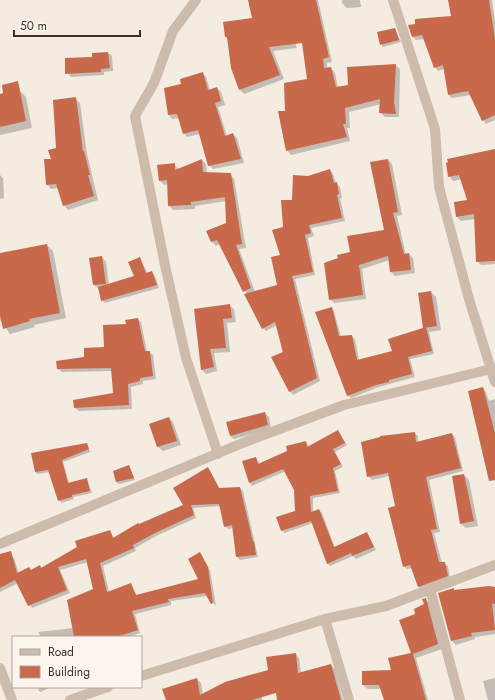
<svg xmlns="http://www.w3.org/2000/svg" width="495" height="700" font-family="Jost,sans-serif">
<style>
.shadow{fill:#0003}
.building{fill:#c8694b}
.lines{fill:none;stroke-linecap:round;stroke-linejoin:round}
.street{stroke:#cdbbac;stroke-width:10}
</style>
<rect width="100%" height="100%" fill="#f4ebe1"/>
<path class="shadow" d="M249 0H275L283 9 297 48 273 51 284 79 244 94 240 90 232 68 228 40 226 37 253 19Z
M302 0H318L332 62 327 63V69L331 68 335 73 338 88 349 86 395 65 400 69 399 117H385L380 112 381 104 349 112 350 128H347L350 141 291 155 287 150 286 112 308 80Z
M342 0H360L361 7 347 8 342 3Z
M449 0H492L495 22V120L486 124 483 120 471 95 452 98 449 95 444 69 438 71 435 67 424 39 416 40 413 37 409 26 452 17Z
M395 29 401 42 383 47 381 45Z
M108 53 112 56 113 71 104 72V75L71 77 68 73 93 58Z
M202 73 206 77 210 90 217 88 221 92 225 105 218 107 227 136 233 134 237 138 244 163 213 169 209 165 200 134 187 137 184 133 179 118 172 119 169 115 165 88 183 85Z
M19 90 26 97 32 128 0 135V95Z
M76 99 80 103 87 154 98 200 68 210 64 205 58 188 51 189 47 184 52 160Z
M495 150V264L481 265 477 261 475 219 461 221 457 217 468 201 462 179 453 181 449 176Z
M202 160 206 164 207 174H230L234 179 246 248 239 249 255 292 278 286 284 227 293 201 309 177 330 170 333 174 336 183 340 187 342 198H340L345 221 311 228 314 236 308 238 315 275 295 279 320 381 293 395 290 391 277 325 266 331 263 328 247 294 220 244 216 246 212 242 227 223 226 201 195 206V209L173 210 169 205 168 184 164 185 160 181 174 164 179 170Z
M388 160 392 164 402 215 397 216 406 255 409 254 413 258 415 273 395 276 391 272 390 260 362 269 366 299 334 303 330 299 340 259 385 231Z
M0 175 3 178 4 198 0 199Z
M47 245 53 251 66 318 34 325 35 327 10 334 0 320V281Z
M102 257 106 262 109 285 135 277 140 259 148 274 152 273 155 276 159 288 105 303 102 300 99 289 94 285 91 259Z
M431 292 436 297 441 330 429 332 434 354 410 359 415 377 379 387 351 398 348 395 332 308 334 311 341 337 352 336 355 339 359 360 393 352 425 329Z
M229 305 234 309 236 322 227 323 230 352 214 353 217 371 206 374 202 370 195 310Z
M137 319 141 322 147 352 153 355 156 379 143 381V384L131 387 132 409 79 411 75 408 114 393 112 371 62 372 58 369 105 348 127 325Z
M483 388 486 392 489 401 495 399V482Z
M265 413 269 417 271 429 234 439 230 436Z
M169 418 173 422 181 445 163 451 158 447 150 424Z
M338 431 347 445 335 452 343 467 335 471 340 493 313 498V512L319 510 322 513 335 548 367 533 376 550 356 559 353 556 330 566 328 564 313 523 284 533 282 530 296 511 295 490 286 471 252 486 250 483 243 462 256 458 260 464 306 442 309 447Z
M414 433 418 436V442L452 434 455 437 463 471 429 480 440 532 434 533 442 563 448 566 450 579 422 590 419 587 412 568 407 569 404 566 396 507 389 476 372 480 368 476Z
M87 444 90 452 63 462 69 483 87 480 92 493 73 497 74 499 61 503 50 472 38 474 35 472Z
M129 466 135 480 119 484 116 482Z
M208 468 220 489 240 488 243 491 258 557 240 560 237 557 233 528 228 529 225 526 221 506 193 508 196 518 158 535 135 548 136 551 103 566 109 592 130 585 137 596 200 580V554L210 570 216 606 207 596 171 601V605L135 614 140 633 128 637H41L38 632 74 628 95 590 88 562 60 570 70 593 32 608 18 583 0 592V561L11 556 14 558 19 574 40 566 42 568 110 531 114 538 184 505Z
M464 475 469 480 478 526 466 528 461 524Z
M495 587V634L475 637V639L456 645 452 641 453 589 455 591Z
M425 599 430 603 442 649 416 658 428 700H385L381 689H368L363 685 392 671 412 654 416 615 425 605Z
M295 654 299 658 301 673 331 665 335 669 343 700H279L269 676Z
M495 678V700H488L483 681Z
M197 679 201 683 203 695 258 679 262 700H166Z
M37 687H52L40 692Z"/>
<path class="building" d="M248 0H316L329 57 323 59 324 68 331 67 336 87 348 85 347 67 396 64 394 102 396 114 379 113 380 99 345 108 346 124H343L347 137 286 151 278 111H285L284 83 307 79 302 43 269 47 280 75 239 90 231 68 227 37H225L223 22 252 18Z
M448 0H489L495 39V115L482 121 468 91 448 95 443 65 434 68 422 35 412 37 408 25 415 24V19L451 16Z
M395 28 399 40 380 45 377 32Z
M108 52 110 68 101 69V72L65 74V58L92 57V53Z
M203 72 208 90 217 87 221 101 215 103 225 136 233 133 241 159 208 166 198 130 183 134 177 114 168 115 164 88 181 84 180 79Z
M18 81 26 121 0 127V94L3 93 2 85Z
M76 97 83 151H84L90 175H88L94 196 63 206 56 184 46 185 44 159H51L48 150 56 148 53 100Z
M495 149V261L476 262 474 214 456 217 454 202 467 200 459 175 448 177 446 163 448 162 447 159Z
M202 159 203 172 231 173 242 244 236 245 251 288 243 292 217 240 211 242 206 231 226 223 225 197 191 202V205L168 206 167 180 159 181 157 165 175 163V170Z
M388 159 398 212 393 213 404 254 409 253 411 270 390 272 388 256 359 265 363 295 329 300 324 263 338 258 337 255 350 252 347 236 384 230 370 162Z
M330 169 334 183 337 182 339 194 337 195 342 218 309 225 311 233 305 235 313 272 292 276 317 378 289 392 271 357 283 352 275 322 262 329 244 294 277 285 271 257 280 255 272 230 283 227 281 200H292L293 175 308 176Z
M47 244 60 313 29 319 30 321 3 329 0 315V253Z
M102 256 106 284 93 285 89 258Z
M140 257 146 273 152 271 157 285 101 301 98 287 134 276 128 262Z
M431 291 437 326 423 328 418 293Z
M230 304 232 318 223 319 226 348 210 349 214 367 201 370 194 309Z
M332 307 339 336 352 335 357 360 392 351 388 339 426 327 432 351 408 357 412 374 389 380V382L376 385 347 396 315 312Z
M138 318 145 351H150L153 376 140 378V381L128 384 129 405 74 408 73 400 113 393 111 368 57 369 56 361 84 357V348L104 347 103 325 126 324 125 320Z
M483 387 495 433V480L489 481 468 391Z
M265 412 268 425 230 436 226 422Z
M169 417 177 441 157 447 149 424Z
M338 430 345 443 333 449 341 464 333 468 338 491 310 496 311 512 319 509 334 547 367 532 374 547 352 556 351 553 327 564 311 521 281 531 276 517 295 511 294 490 283 469 249 483 242 461 256 457 258 464 287 451 286 446 306 441 307 447Z
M415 432 416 442 452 433 461 468 426 477 437 529 431 530 439 562H445L448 576 418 587 410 565 403 567 388 508 395 506 388 473 367 477 361 442 380 437V436Z
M87 443 89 449 62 460 68 483 87 478 90 491 72 495V497L58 501 48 470 35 472 31 453Z
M129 465 134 478 116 482 113 471Z
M208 467 219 488 240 487 253 542 254 541 256 555 236 557 232 525 224 527 219 504 191 505 194 515 155 533 133 545 134 548 100 563 107 592 131 583 136 595 198 579 188 559 200 552 208 567 213 603 211 604 205 593 168 599 169 602 132 611 138 630 116 637H74L67 600 93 589 86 559 58 567 67 590 28 606 15 580 0 588V554L11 551 17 573 29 567 31 570 40 565 41 568 77 547 75 541 110 530 113 538 138 523 139 524 183 505 173 488Z
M464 474 474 521 460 524 452 476Z
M489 586 495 587V604L492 603 495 630 471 633 472 636 451 641 438 593 454 588V590Z
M426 598 438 644 413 654 426 700H384L379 685H362V671L391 670 388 658 411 653 399 620 415 614 414 609 424 604 422 599Z
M296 653 298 673 331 664 341 700H277L276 693 252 700H166L162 689 197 678 200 695 225 682 268 670 266 657Z"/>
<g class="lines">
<path class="street" d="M196 0 173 31 154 83 135 116 166 270 186 358 218 454
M393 0 435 129 439 187 469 299 495 382
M0 544 245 442 344 405 491 369
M430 589 460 700
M325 619 349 700
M0 668 12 700
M141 676 325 619 386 606 495 565
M70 700 108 687"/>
</g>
<rect x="12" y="636" width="130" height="52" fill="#fbf5ee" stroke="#aea6a0"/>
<rect x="20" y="649" width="20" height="6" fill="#cdbbac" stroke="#aea6a0"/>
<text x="48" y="656" font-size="12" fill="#3b302b">Road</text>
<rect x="20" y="666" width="20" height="12" fill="#c8694b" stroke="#aea6a0"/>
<text x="48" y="676" font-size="12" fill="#3b302b">Building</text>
<path d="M14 30v6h126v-6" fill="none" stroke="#3b302b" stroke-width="2"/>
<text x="20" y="30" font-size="12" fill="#3b302b" stroke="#fbf5ee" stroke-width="3" paint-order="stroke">50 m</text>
</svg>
